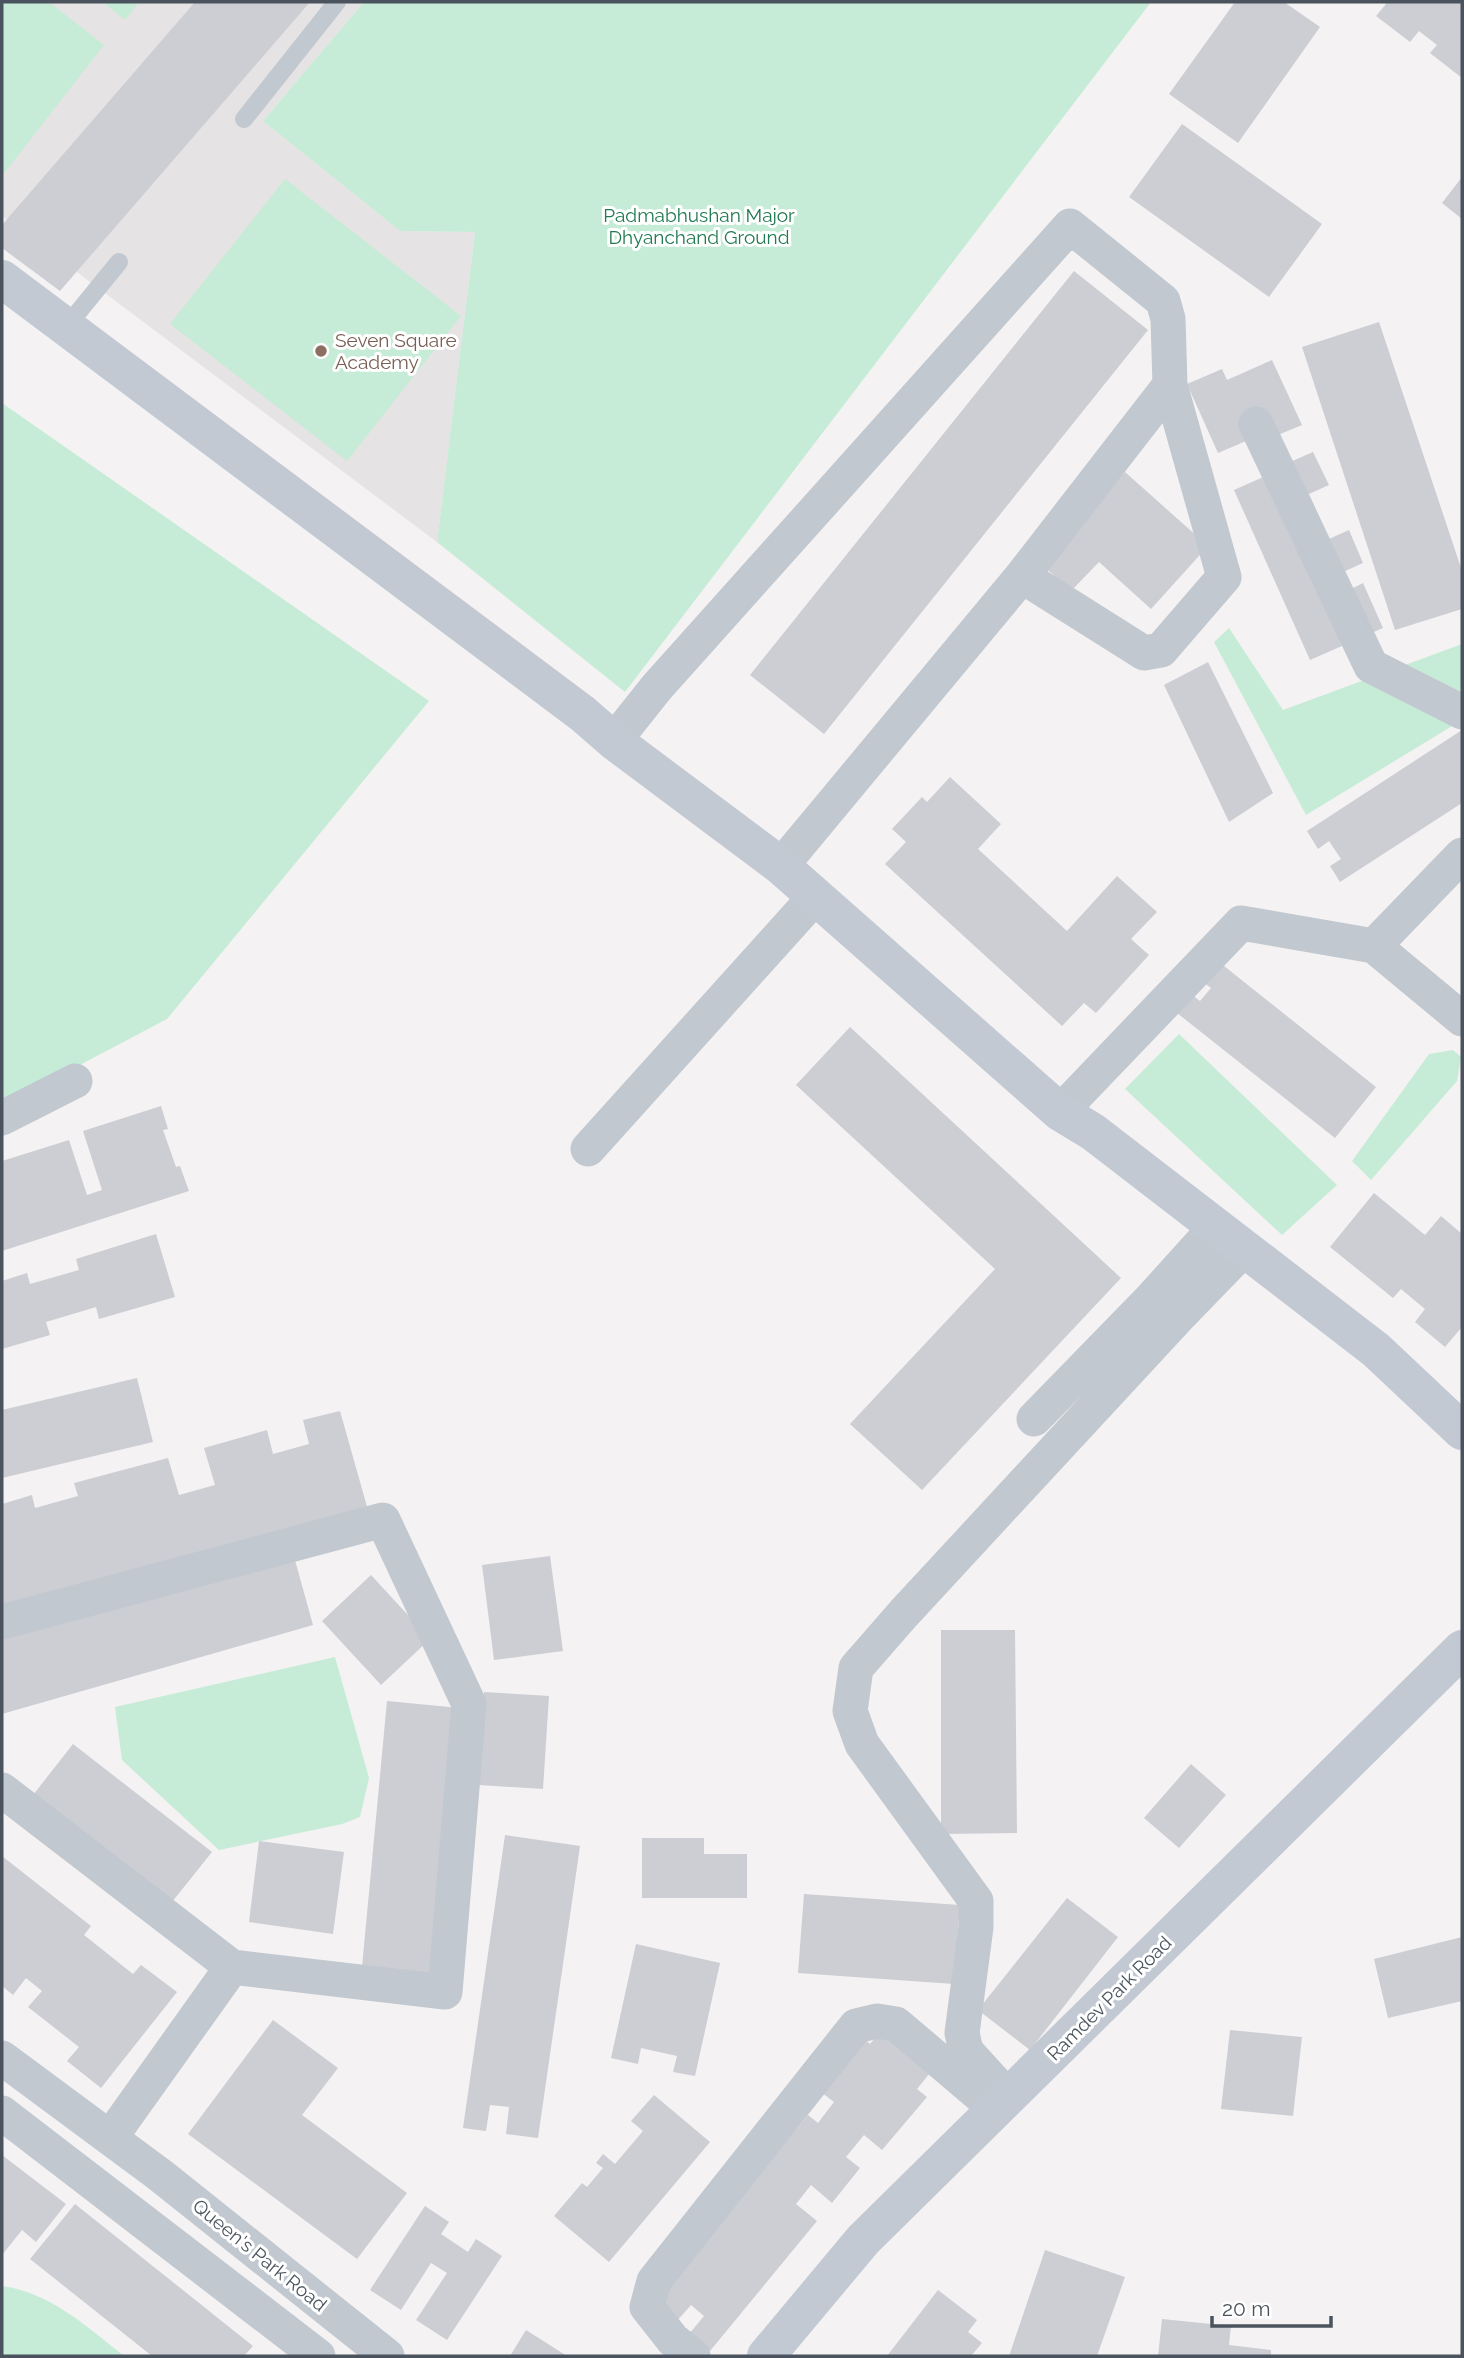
<svg xmlns="http://www.w3.org/2000/svg" width="1464" height="2358" font-family="Raleway,sans-serif">
<style>
.education{fill:#e5e3e3}
.green{fill:#c6ecd7}
.building{fill:#ccced4}
.lines{fill:none;stroke-linecap:round;stroke-linejoin:round}
.lane{stroke:#c1c8cf;stroke-width:18}
.street{stroke:#c1c8cf;stroke-width:35}
.secondary{stroke:#c2c9d3;stroke-width:38}
.education-dot{fill:#8d6e63;stroke:#fff;stroke-width:2.5}
.labels{text-anchor:middle;stroke-width:6;stroke-linejoin:round;paint-order:stroke}
.park-label{font-size:19px;fill:#217a52;stroke:#fff}
.education-label{font-size:19px;fill:#785e54;stroke:#fff;text-anchor:start}
.street-label{font-size:19px;fill:#4b545e;stroke:#fff}
</style>
<rect width="100%" height="100%" fill="#f4f2f2"/>
<path class="education" d="M2 2H364L263 121 400 231 475 232 437 542 2 216Z"/>
<path class="green" d="M2 2H49L104 45 2 176Z
M103 2H139L125 20Z
M364 2H1151L625 692 437 542 475 232 400 231 263 121Z
M285 179 461 316 347 461 170 324Z
M2 403 429 701 167 1019 2 1106Z
M1229 628 1283 710 1462 644V720L1306 815 1214 642Z
M1179 1034 1337 1185 1282 1235 1125 1089Z
M1453 1050 1461 1057 1457 1081 1371 1180 1352 1161 1429 1054Z
M335 1657 369 1778 360 1817 342 1824 219 1850 122 1760 115 1707Z
M2 2286C51 2293 86 2326 124 2356H2Z"/>
<path class="building" d="M195 2H310L60 291 2 248V225Z
M1235 2H1284L1320 27 1238 143 1169 94Z
M1384 2H1462V78L1430 53 1437 45 1419 31 1410 42 1376 16 1386 4Z
M1182 124 1322 224 1269 297 1129 197Z
M1462 177V219L1442 203Z
M1074 271 1148 330 824 734 750 675Z
M1379 322 1462 571V609L1395 630 1302 347Z
M1272 360 1302 425 1278 435 1290 462 1313 452 1329 485 1309 494 1329 539 1349 530 1363 563 1343 572 1351 589 1363 583 1383 628 1310 660 1234 490 1270 474 1253 438 1218 453 1187 384 1222 369 1227 380Z
M1125 472 1208 546 1151 609 1099 562 1071 591 1041 564Z
M1208 662 1273 793 1229 822 1164 685Z
M1462 730V803L1340 882 1330 866 1341 859 1329 841 1318 849 1307 831Z
M950 777 1001 824 978 849 1067 931 1117 876 1157 912 1131 939 1149 955 1096 1013 1084 1003 1062 1026 885 864 906 842 892 829 922 797 927 802Z
M1214 958 1376 1087 1335 1138 1172 1009 1187 991 1200 1001 1211 988 1198 978Z
M850 1027 1121 1278 922 1490 850 1424 995 1269 796 1085Z
M161 1106 168 1129 163 1130 176 1167 180 1166 189 1191 2 1251V1161L69 1140 87 1195 102 1190 83 1131Z
M1374 1193 1425 1235 1441 1216 1462 1234V1327L1445 1347 1415 1322 1425 1309 1401 1289 1393 1298 1330 1247Z
M156 1234 175 1297 99 1319 96 1307 46 1322 50 1335 2 1349V1281L27 1273 30 1284 79 1270 76 1259Z
M137 1378 153 1442 2 1478V1410Z
M340 1411 368 1510 2 1611V1504L32 1495 35 1508 78 1496 74 1483 168 1458 179 1495 215 1485 204 1448 267 1430 273 1454 309 1444 303 1420Z
M293 1553 313 1625 2 1714V1637Z
M550 1556 563 1651 494 1660 482 1565Z
M371 1575 430 1639 381 1685 322 1621Z
M941 1630H1015L1017 1833 941 1834Z
M484 1692 549 1696 543 1789 479 1785Z
M387 1701 460 1708 436 1974 362 1967Z
M73 1744 212 1852 164 1912 26 1804Z
M1191 1764 1226 1795 1179 1848 1144 1818Z
M505 1835 580 1846 538 2138 506 2134 509 2107 490 2105 486 2131 463 2128Z
M642 1838H704V1854H747V1898H642Z
M259 1841 344 1852 333 1934 249 1922Z
M2 1856 91 1926 84 1935 133 1974 141 1965 177 1992 101 2088 67 2061 79 2047 28 2007 42 1991 26 1978 13 1995 2 1986Z
M804 1894 960 1905 954 1984 798 1973Z
M1067 1898 1118 1937 1030 2050 978 2010Z
M1462 1937V2001L1388 2018 1374 1959Z
M636 1944 720 1963 695 2076 673 2072 677 2056 641 2048 638 2064 611 2058Z
M273 2020 338 2068 302 2115 407 2193 357 2259 188 2134Z
M883 2028 934 2068 917 2089 927 2097 882 2150 864 2135 846 2157 860 2168 832 2203 811 2185 796 2204 817 2221 710 2351 689 2334 704 2316 691 2305 676 2322 654 2304 808 2115 818 2123 834 2102 821 2092 860 2035 870 2044Z
M1230 2030 1302 2037 1293 2116 1221 2109Z
M654 2095 710 2142 609 2262 554 2216 582 2183 587 2187 603 2168 596 2163 603 2154 615 2164 643 2131 631 2121Z
M2 2155 66 2204 36 2242 22 2230 2 2255Z
M75 2204 253 2346 244 2356H152L30 2259Z
M425 2206 449 2222 441 2234 468 2252 476 2239 502 2256 447 2340 416 2320 447 2273 431 2263 401 2310 370 2290Z
M1045 2250 1125 2277 1097 2356H1009Z
M938 2290 977 2320 968 2332 982 2343 971 2356H887Z
M1162 2319 1231 2326 1229 2345 1271 2350V2356H1158Z
M526 2330 567 2356H510Z"/>
<g class="lines">
<path class="lane" d="M244 119 337 2
M66 327 119 262"/>
<path class="street" d="M1256 424 1371 666 1462 712
M614 741 657 687 1070 226 1163 301 1168 319 1170 385 1224 577 1161 650 1144 653 1022 576 1170 385
M1462 855 1374 946 1462 1019
M781 866 1022 576
M1060 1112 1241 923 1374 946
M2 1118 75 1081
M588 1149 815 897
M1034 1419 1150 1300 1216 1227
M2 1622 383 1520 469 1704 445 1992 232 1967 2 1790
M2 2058 160 2175 387 2356
M1008 2097 966 2051 962 2033 976 1927V1901L862 1744 850 1711 856 1668 904 1613 1178 1317 1244 1249
M2 2113 318 2356
M110 2138 232 1967
M693 2356 673 2340 647 2307 654 2281 856 2026 877 2021 896 2024 988 2102"/>
<path class="secondary" d="M2 279 583 714 614 741 781 866 1060 1112 1093 1132 1376 1350 1462 1431
M766 2356 863 2240 1462 1649"/>
</g>
<circle class="education-dot" cx="321" cy="351" r="7"/>
<g class="labels">
<g class="park-label">
<text x="699" y="222">Padmabhushan Major<tspan x="699" dy="22">Dhyanchand Ground</tspan></text>
</g>
<g class="education-label">
<text x="335" y="347">Seven Square<tspan x="335" dy="22">Academy</tspan></text>
</g>
<g class="street-label">
<text transform="translate(1109 1998) rotate(-45)" y="7">Ramdev Park Road</text>
<text transform="translate(260 2255) rotate(39)" y="7">Queen's Park Road</text>
</g>
</g>
<rect width="1464" height="2358" fill="none" stroke="#4b545e" stroke-width="7"/>
<path d="M1212 2316v10h119v-10" fill="none" stroke="#4b545e" stroke-width="3.5"/>
<text x="1222" y="2316" font-size="21" fill="#4b545e" stroke="#ffffff" stroke-width="5" paint-order="stroke">20 m</text>
</svg>
